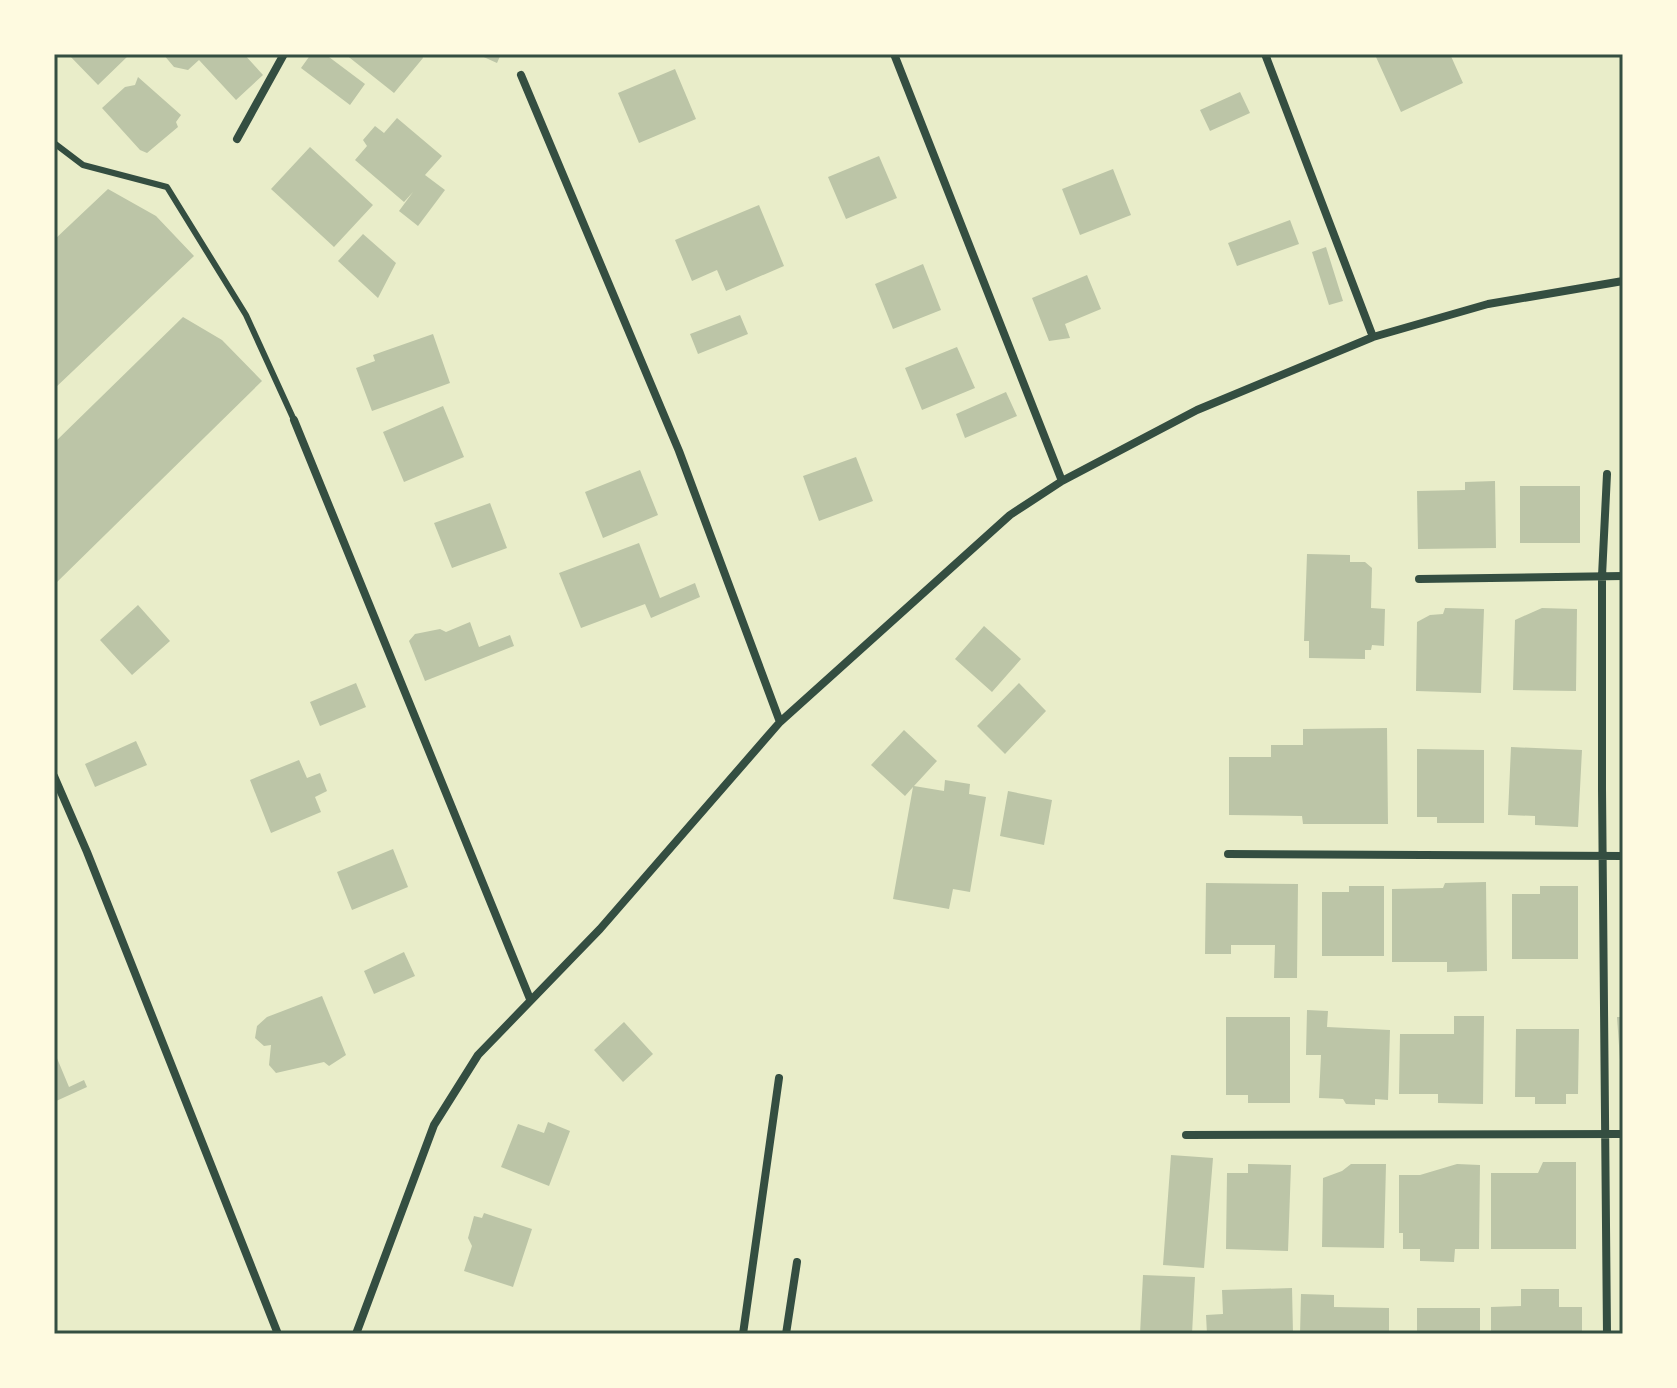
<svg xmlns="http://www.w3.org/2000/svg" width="1677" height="1388" font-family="Signika,sans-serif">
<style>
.building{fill:#bcc5a7}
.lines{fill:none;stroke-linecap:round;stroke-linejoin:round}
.service{stroke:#344e41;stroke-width:6}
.minor{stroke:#344e41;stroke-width:8}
.neatline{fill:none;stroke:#344e41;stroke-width:3}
</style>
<rect width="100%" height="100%" fill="#e9edc9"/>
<path class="building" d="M68 54H126L128 56 98 85Z
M163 54H244L263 75 236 100 199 60 188 70 174 67Z
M311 54H325L365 84 350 105 301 68Z
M345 54H421L423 58 394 93Z
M477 54H501L497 63Z
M1383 54H1450L1463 83 1401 112 1376 57Z
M675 69 696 119 639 143 618 93Z
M138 77 181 115 176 122 178 127 147 153 140 150 102 108 125 87 135 85Z
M1240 92 1250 113 1210 131 1200 110Z
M397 118 442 156 425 175 445 190 418 226 399 211 413 192 404 202 355 160 367 146 363 140 375 126 384 133Z
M310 147 373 205 334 247 271 189Z
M879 156 897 198 846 219 828 177Z
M1113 169 1131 215 1080 235 1062 189Z
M108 189 156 216 194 256 54 389V240Z
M759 205 784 266 726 291 717 270 692 281 675 240Z
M1290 220 1299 244 1237 266 1228 243Z
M363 234 396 263 378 298 338 261Z
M1326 247 1343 301 1329 305 1312 252Z
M923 264 941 310 893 329 875 284Z
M1087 275 1101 309 1065 324 1070 338 1049 341 1032 298Z
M740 315 748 334 698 354 690 334Z
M183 317 222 340 262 381 54 585V443Z
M433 334 450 383 372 411 356 368 375 361 373 355Z
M957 347 975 388 922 410 905 368Z
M1006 392 1017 416 965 438 956 414Z
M443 406 464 457 404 482 383 432Z
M856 457 873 501 819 521 803 476Z
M640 470 658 515 603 538 585 492Z
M1495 481 1496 548 1418 549 1417 491 1465 490V482Z
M1520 486H1580V543H1520Z
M490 503 507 548 452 568 434 523Z
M639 543 660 598 695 583 700 597 651 618 645 604 581 628 559 573Z
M1307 554 1350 555V562H1365L1372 568 1371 608 1385 609 1384 646 1372 645 1371 650H1365V659L1309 658V641H1304Z
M138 605 170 641 132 675 100 640Z
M1445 608 1484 609 1481 693 1416 691 1417 622 1430 615 1443 614Z
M1542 608 1577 609 1576 691 1513 690 1515 620Z
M470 622 479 647 510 635 514 646 425 681 409 641 415 634 440 629 446 632Z
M984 626 1021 659 992 692 955 659Z
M356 683 366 707 320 726 310 702Z
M1019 683 1046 711 1005 754 977 726Z
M1387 728 1388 824H1303L1302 816 1229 815V757H1271V745H1303V729Z
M904 730 937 761 914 786 944 791 945 780 970 784 969 794 986 797 970 892 953 889 949 909 893 899 913 787 905 796 871 765Z
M136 741 147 765 95 787 85 764Z
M1511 747 1582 750 1578 827 1535 825V816L1508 815Z
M1417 749 1484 750V823H1437V817H1417Z
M299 760 307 778 320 773 327 791 315 797 321 812 271 833 250 780Z
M1008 791 1052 800 1044 845 1000 836Z
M393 849 408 887 352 910 337 872Z
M1486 882 1487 971 1447 972V962H1392V889L1443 888 1445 883Z
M1206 883 1298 884 1297 978H1274L1275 945H1231V954H1205Z
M1349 886H1384V956H1322V892H1349Z
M1540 886H1578V959H1512V894H1540Z
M404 952 415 976 374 994 364 971Z
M322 996 346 1055 329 1066 324 1062 276 1073 269 1065 271 1045 264 1046 255 1038 257 1026 267 1017Z
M1307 1010 1328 1011 1327 1027 1390 1030 1388 1100 1375 1099V1105L1346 1104 1343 1099 1319 1098 1321 1055H1306Z
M1454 1016H1484L1483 1104 1438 1103V1094H1399L1400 1034H1454Z
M1226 1017H1290V1103H1248V1095H1226Z
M1617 1017H1623V1074H1621Z
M624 1022 653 1054 623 1082 594 1050Z
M1516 1029H1579L1578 1094H1566V1104H1535V1097H1515Z
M54 1051 69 1087 84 1080 87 1087 54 1102Z
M548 1122 570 1131 549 1186 501 1167 518 1124 544 1133Z
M1171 1155 1213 1158 1204 1268 1163 1265Z
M1543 1162H1576V1249H1491V1173H1538Z
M1248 1164 1291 1165 1288 1251 1226 1249 1227 1173H1248Z
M1351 1164H1386L1384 1248 1322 1247 1323 1178 1342 1171Z
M1457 1164 1480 1165 1479 1249H1455L1454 1262 1420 1261V1249H1403V1233H1399V1175H1420Z
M484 1213 532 1229 513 1287 464 1271 472 1246 468 1238 474 1216 482 1218Z
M1143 1275 1195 1277 1192 1334H1140Z
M1292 1288 1293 1334H1207L1206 1315 1223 1314 1222 1290Z
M1521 1289H1559V1307H1582V1334H1491V1307L1521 1306Z
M1301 1294 1334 1295V1307L1389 1308V1334H1300Z
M1417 1308H1480V1334H1417Z"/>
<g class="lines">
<path class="service" d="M54 143 83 165 167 187 246 315 294 420"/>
<path class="minor" d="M894 54 1062 481
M1265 54 1373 337
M237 139 284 54
M294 420 530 999
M1607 474 1602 576V789L1607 1334
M1419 579 1623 576
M780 722 1010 515 1062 481 1197 410 1373 337 1488 304 1623 281
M54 776 87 852 278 1334
M1228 854 1623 856
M1186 1135 1623 1134
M356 1334 434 1125 478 1055 600 929 780 722 679 451 521 75
M743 1334 779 1078
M786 1334 797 1262"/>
</g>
<rect width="1677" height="1388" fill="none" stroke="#fefae0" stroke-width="112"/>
<rect x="56" y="56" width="1565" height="1276" class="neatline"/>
</svg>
